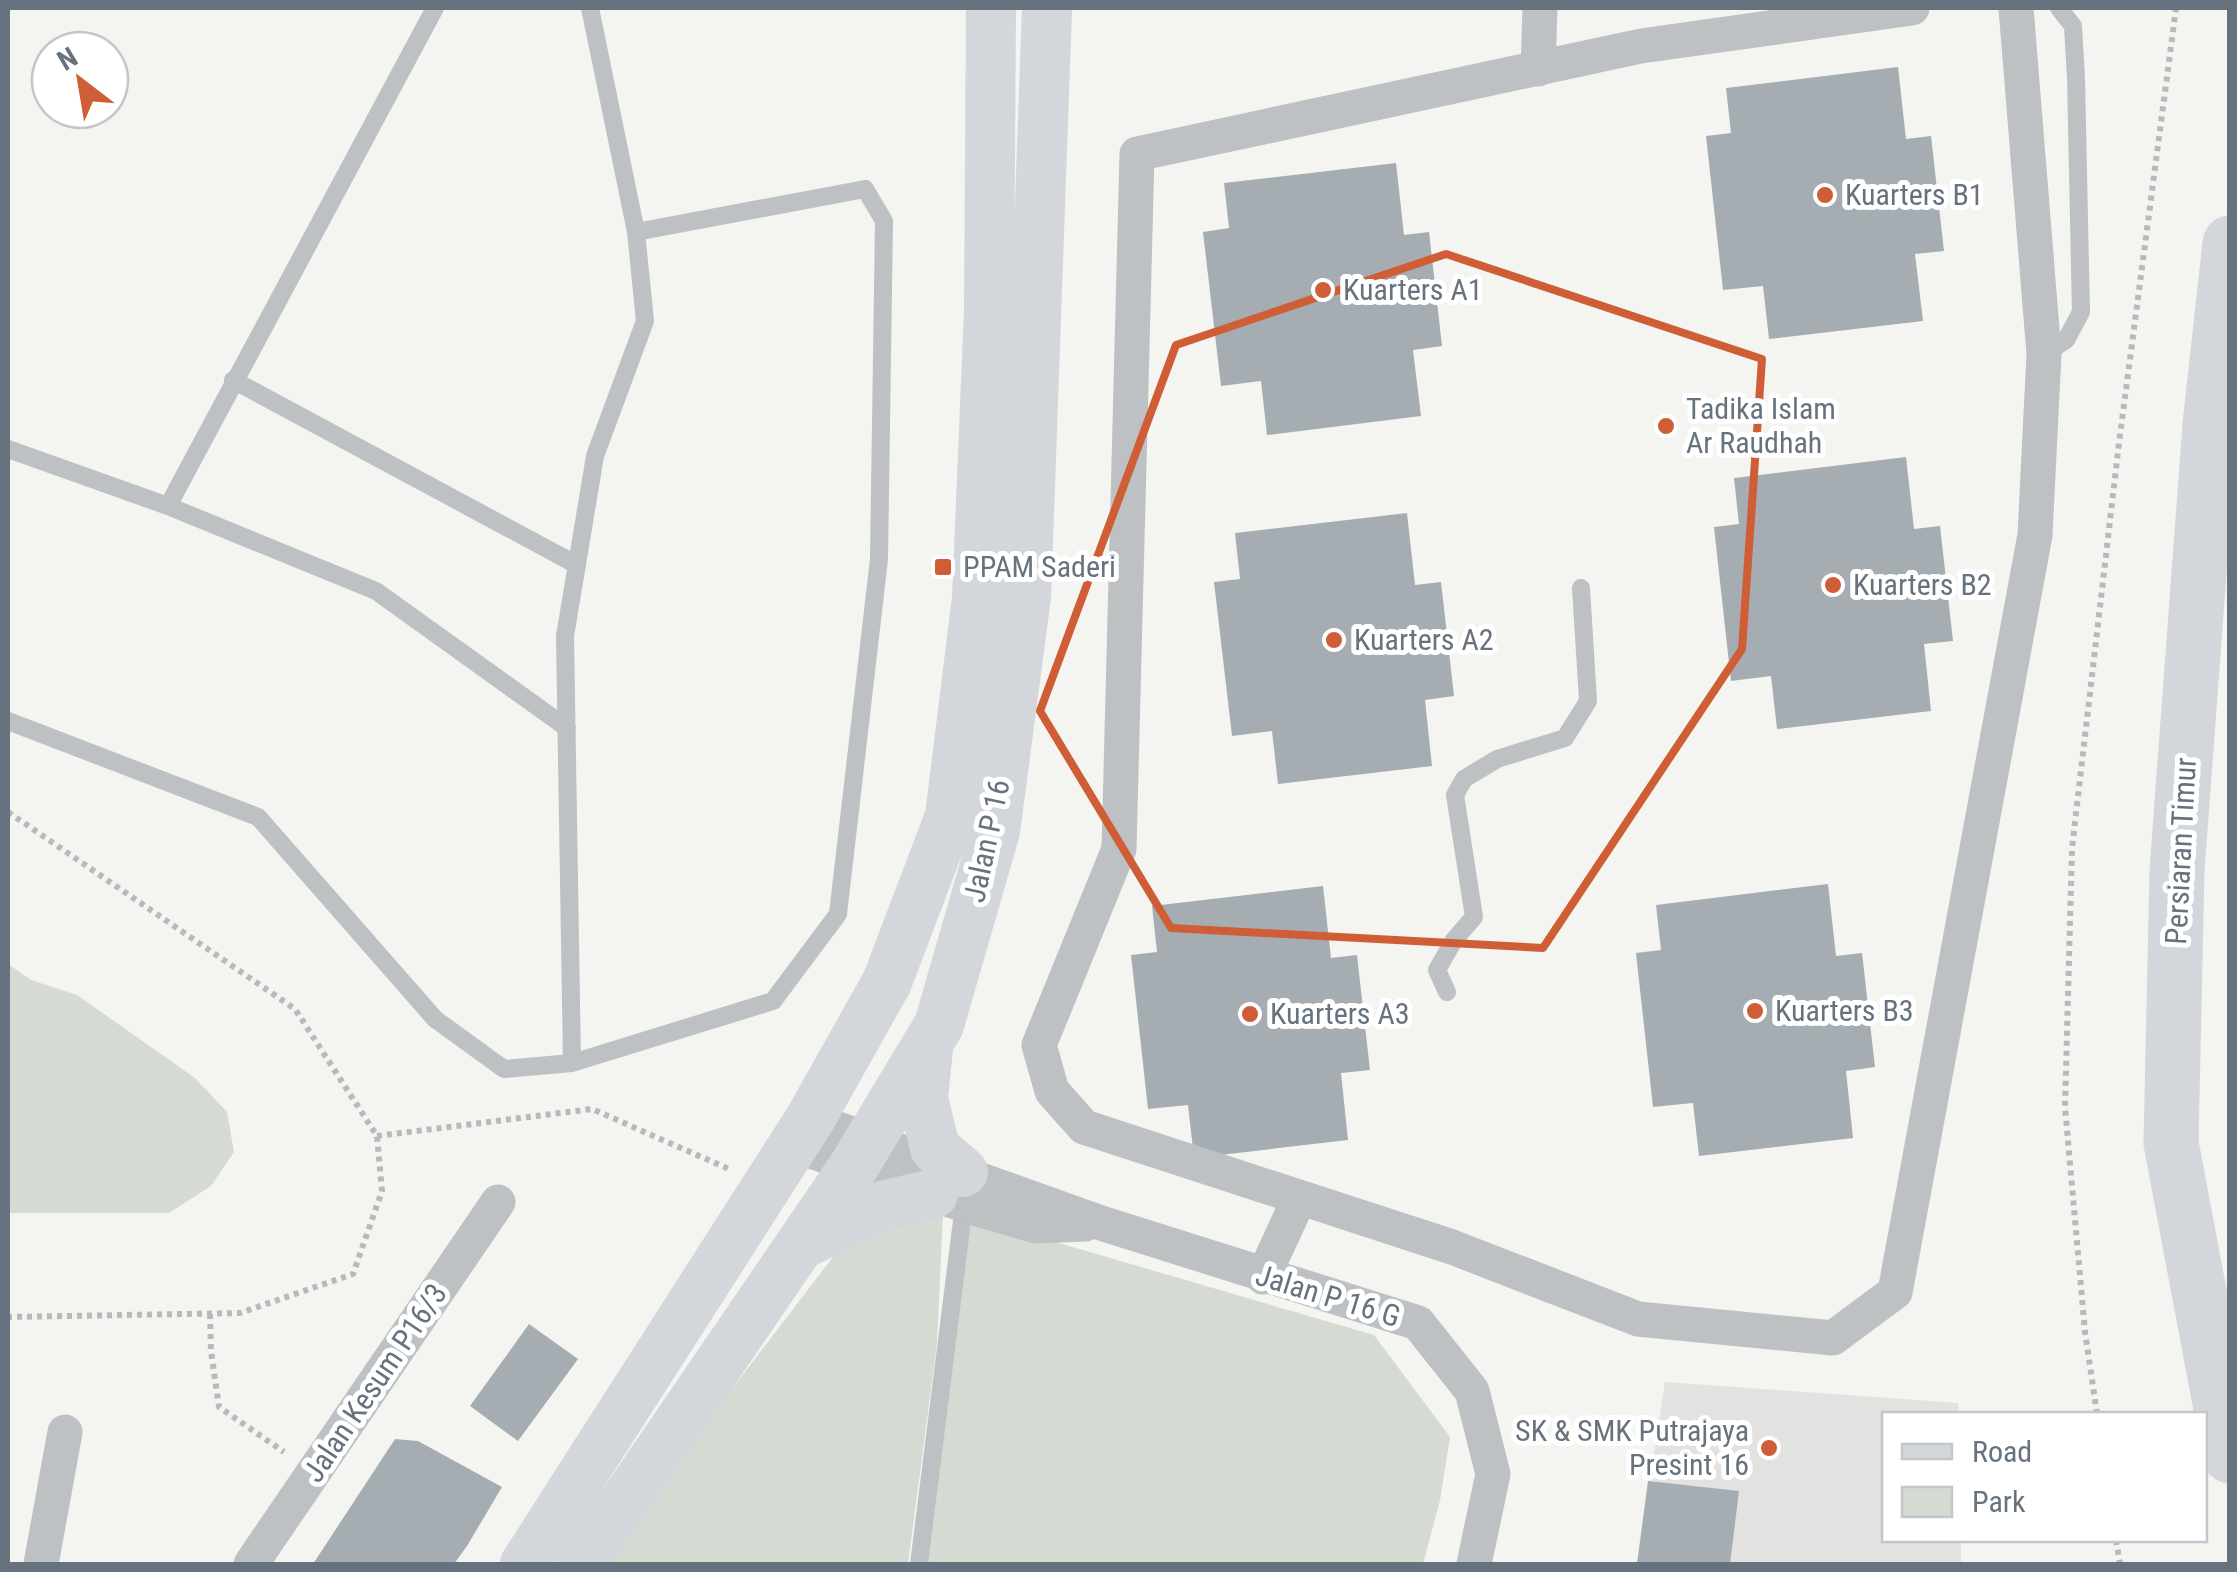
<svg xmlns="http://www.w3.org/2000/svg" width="2237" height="1572" font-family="'Roboto Condensed',sans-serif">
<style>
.built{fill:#e2e3e1}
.green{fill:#d5dad2}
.building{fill:#a6adb2}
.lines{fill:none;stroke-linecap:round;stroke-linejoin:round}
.path{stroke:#b7babc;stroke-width:6;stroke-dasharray:5 5;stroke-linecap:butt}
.lane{stroke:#bdc1c4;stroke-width:18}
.street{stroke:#bdc1c4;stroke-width:35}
.secondary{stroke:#d3d7db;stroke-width:50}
.primary{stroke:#d3d7db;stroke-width:55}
.marked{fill:none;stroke:#cf5d36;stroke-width:8;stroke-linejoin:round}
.poi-dot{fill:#cf5d36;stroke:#fff;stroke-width:4}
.labels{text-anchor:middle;stroke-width:10;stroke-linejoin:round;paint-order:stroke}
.poi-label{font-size:30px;fill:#66737e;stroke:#fff;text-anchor:start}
.street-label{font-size:30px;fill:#66737e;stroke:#fff}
</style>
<rect width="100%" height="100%" fill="#f4f4f1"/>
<path class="built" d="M1665 1382 1958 1403 1959 1414H1884V1540H1961V1564H1637Z"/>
<path class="green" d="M8 964 31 980 77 995 195 1078 227 1112 234 1152 211 1186 169 1213H8Z
M943 1213 937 1343 908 1564H598L849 1236Z
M963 1215 1374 1335 1450 1437 1440 1500 1423 1564H928L955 1339Z"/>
<path class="building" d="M1898 67 1906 139 1931 136 1944 251 1915 254 1923 321 1769 339 1763 286 1723 290 1706 136 1731 133 1726 88Z
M1396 163 1404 235 1429 232 1442 346 1413 350 1421 416 1267 435 1261 381 1221 386 1203 232 1229 228 1224 183Z
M1906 457 1914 529 1940 526 1953 641 1924 644 1931 711 1777 729 1771 676 1731 681 1714 527 1739 524 1734 478Z
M1407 513 1415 585 1441 582 1454 696 1425 700 1432 766 1278 784 1272 731 1232 736 1214 582 1240 579 1235 533Z
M1828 884 1836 956 1862 953 1875 1067 1846 1071 1853 1138 1699 1156 1693 1103 1653 1107 1636 953 1661 950 1656 905Z
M1323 886 1331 958 1357 955 1370 1070 1341 1073 1348 1140 1194 1158 1188 1105 1148 1109 1131 955 1157 952 1152 906Z
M529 1324 578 1359 518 1441 470 1406Z
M395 1439 418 1441 502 1487 467 1546 454 1564H313Z
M1648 1481 1739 1491 1730 1564H1637Z"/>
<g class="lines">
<path class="path" d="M8 812 295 1009 377 1136 382 1191 353 1274 240 1313 8 1317
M377 1136 592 1109 729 1169
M210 1314 211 1351 219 1407 284 1452
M2097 1414 2085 1332 2065 1107 2072 848 2119 443 2176 8
M2116 1540 2120 1564"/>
<path class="lane" d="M590 8 636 232 645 321 595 456 565 636 572 1063 773 1001 838 914 879 559 884 221 865 189 636 232
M2044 354 2066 340 2081 312 2076 78 2073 26 2059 8
M233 380 577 565
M8 449 168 506 376 591 567 728
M168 506 435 8
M8 721 258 817 435 1019 504 1069 572 1063
M1447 992 1437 970 1454 940 1474 917 1455 795 1464 779 1497 759 1565 738 1588 701 1581 588
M919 1564 964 1205"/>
<path class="street" d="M1912 8 1641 46 1137 154 1119 849 1039 1045 1052 1091 1084 1127 1452 1247 1638 1319 1833 1338 1895 1292 2035 535 2044 354 2016 8
M1538 69 1540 8
M810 1119 1101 1223 1418 1323 1472 1391 1493 1474 1474 1564
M794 1145 964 1205 1036 1226 1085 1224
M1263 1277 1299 1199
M41 1564 65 1432
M251 1564 498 1202"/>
<path class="secondary" d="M928 1049 923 1098 935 1148 963 1172
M803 1244 877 1207 933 1194
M525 1564 810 1119 887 982 950 816 977 598 989 310 991 8
M582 1564 854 1166 939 1025 995 831 1026 597 1047 8"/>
<path class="primary" d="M2230 243 2210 425 2177 870 2171 1143 2230 1456"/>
</g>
<path class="marked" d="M1446 254 1762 359 1742 649 1543 948 1171 928 1040 711 1176 345Z"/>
<g class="poi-dot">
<circle cx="1825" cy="195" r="10"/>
<circle cx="1323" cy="290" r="10"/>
<circle cx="1666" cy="426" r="10"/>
<rect x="933" y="557" width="20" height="20" rx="5"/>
<circle cx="1833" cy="585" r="10"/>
<circle cx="1334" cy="640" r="10"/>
<circle cx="1755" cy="1011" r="10"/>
<circle cx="1250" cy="1014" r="10"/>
<circle cx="1769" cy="1448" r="10"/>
</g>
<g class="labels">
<g class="poi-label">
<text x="1845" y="205">Kuarters B1</text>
<text x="1343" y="300">Kuarters A1</text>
<text x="1686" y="419">Tadika Islam<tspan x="1686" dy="34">Ar Raudhah</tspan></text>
<text x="963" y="577">PPAM Saderi</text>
<text x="1853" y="595">Kuarters B2</text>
<text x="1354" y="650">Kuarters A2</text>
<text x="1775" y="1021">Kuarters B3</text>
<text x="1270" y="1024">Kuarters A3</text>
<text x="1749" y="1441" text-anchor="end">SK &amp; SMK Putrajaya<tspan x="1749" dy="34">Presint 16</tspan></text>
</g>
<g class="street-label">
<text transform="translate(987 841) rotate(-78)" y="10">Jalan P 16</text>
<text transform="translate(2181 851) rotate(-87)" y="10">Persiaran Timur</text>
<text transform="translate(1328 1296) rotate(17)" y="10">Jalan P 16 G</text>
<text transform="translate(375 1383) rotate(-56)" y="10">Jalan Kesum P16/3</text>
</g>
</g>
<rect width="2237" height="1572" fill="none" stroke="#66737e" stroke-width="20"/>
<rect x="1882" y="1412" width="325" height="130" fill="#ffffff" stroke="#c2c7cb" stroke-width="2.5"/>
<rect x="1902" y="1444" width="50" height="15" fill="#d3d7db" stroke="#c2c7cb" stroke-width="2.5"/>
<text x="1972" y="1462" font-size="30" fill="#66737e">Road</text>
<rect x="1902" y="1487" width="50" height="30" fill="#d5dad2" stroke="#c2c7cb" stroke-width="2.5"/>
<text x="1972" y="1512" font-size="30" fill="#66737e">Park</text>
<g transform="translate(80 80) rotate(329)"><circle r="48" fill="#ffffff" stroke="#c2c7cb" stroke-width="2.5"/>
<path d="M0-8L18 38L0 25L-18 38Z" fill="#cf5d36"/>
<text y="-15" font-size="28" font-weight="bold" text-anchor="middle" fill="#66737e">N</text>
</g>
</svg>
